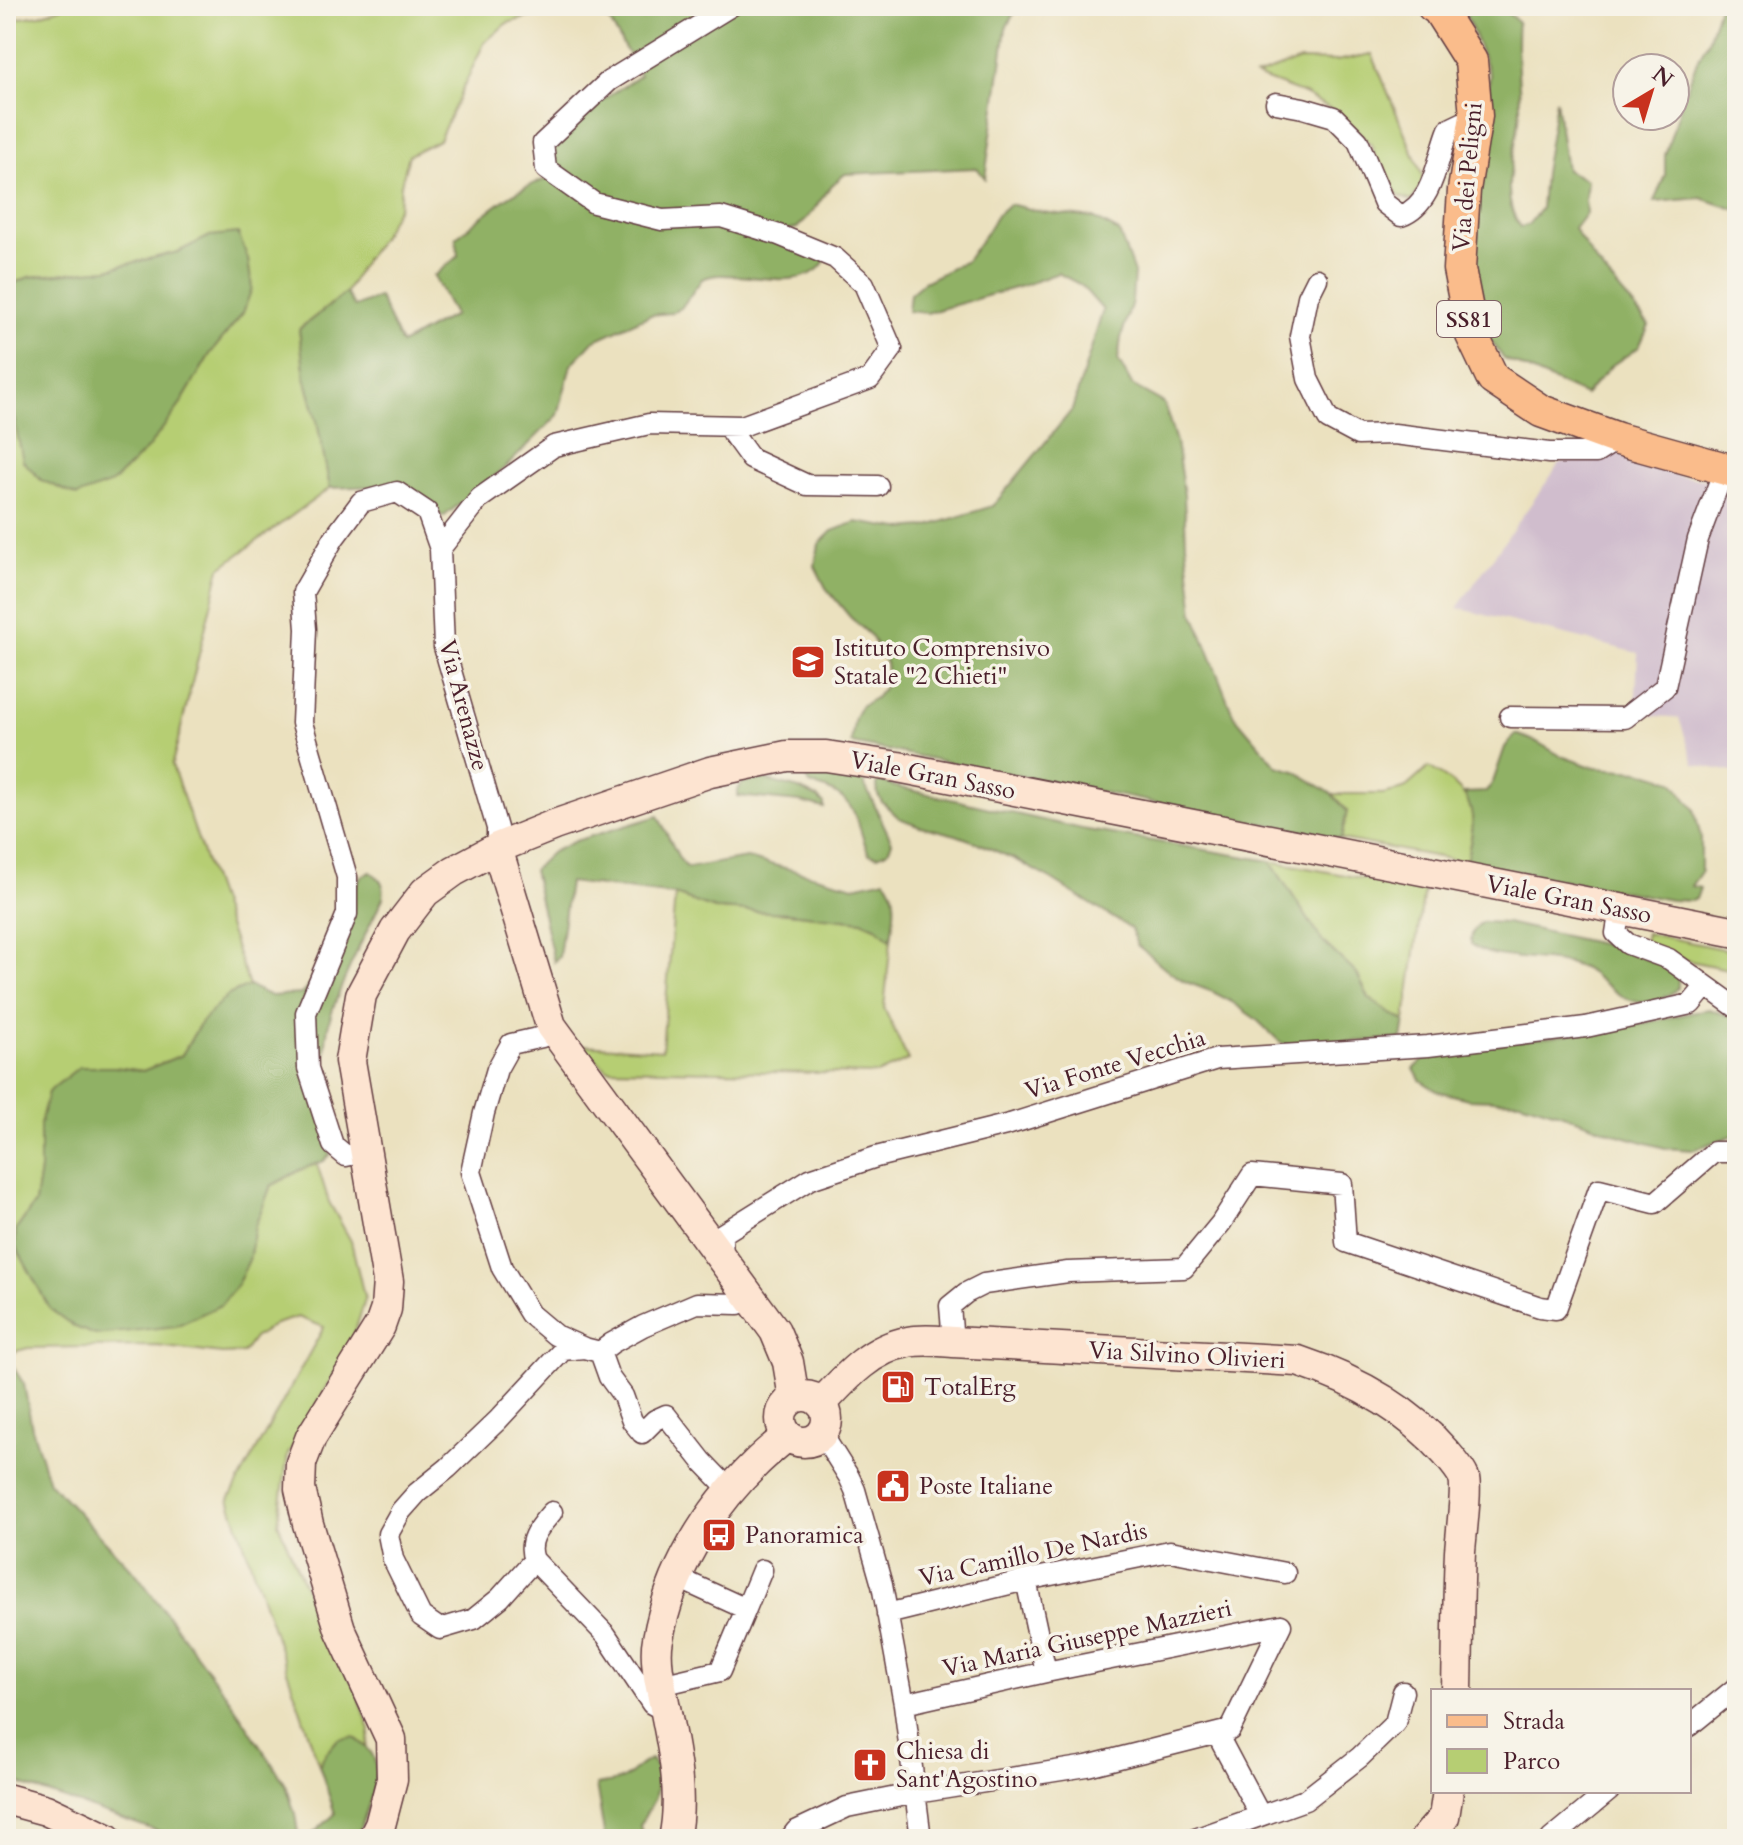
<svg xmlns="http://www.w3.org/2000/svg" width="1743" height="1845" font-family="Cardo,serif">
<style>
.industrial{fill:#d0bdcd}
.green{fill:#b6ce73;stroke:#80764f;stroke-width:2}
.forest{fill:#90b165;stroke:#6d6848;stroke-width:2}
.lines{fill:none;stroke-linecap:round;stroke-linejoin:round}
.street-casing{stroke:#623c41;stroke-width:23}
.secondary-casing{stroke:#623c41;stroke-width:33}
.primary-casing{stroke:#623c41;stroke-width:35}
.street{stroke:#fff;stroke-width:20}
.secondary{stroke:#fde4d1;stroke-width:30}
.primary{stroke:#fabc8b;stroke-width:32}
.labels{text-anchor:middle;stroke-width:7;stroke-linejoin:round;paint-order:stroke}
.shield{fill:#f7f3e8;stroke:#7e5f64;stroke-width:2}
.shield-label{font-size:22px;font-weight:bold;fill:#4a1f2b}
.street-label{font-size:24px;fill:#4a1f2b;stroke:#f7f3e8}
.poi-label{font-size:24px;fill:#4a1f2b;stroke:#f7f3e8;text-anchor:start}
</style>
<rect width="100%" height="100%" fill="#f7f3e8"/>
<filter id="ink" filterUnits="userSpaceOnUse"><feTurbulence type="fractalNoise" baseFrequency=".0125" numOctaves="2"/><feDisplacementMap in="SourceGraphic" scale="16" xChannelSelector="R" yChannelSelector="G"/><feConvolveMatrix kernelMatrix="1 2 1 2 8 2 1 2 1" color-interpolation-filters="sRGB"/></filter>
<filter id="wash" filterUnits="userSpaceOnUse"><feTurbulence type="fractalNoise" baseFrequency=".006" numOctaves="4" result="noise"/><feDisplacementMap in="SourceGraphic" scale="32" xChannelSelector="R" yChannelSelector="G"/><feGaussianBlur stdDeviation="1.8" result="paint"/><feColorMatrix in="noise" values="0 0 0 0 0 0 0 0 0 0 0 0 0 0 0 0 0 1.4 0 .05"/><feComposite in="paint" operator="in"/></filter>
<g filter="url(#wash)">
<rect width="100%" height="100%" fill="#ebe1bf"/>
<path class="industrial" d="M1605 444 1679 476 1737 484V773L1694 764 1679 718 1635 714 1638 653 1457 608 1560 463Z"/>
<path class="green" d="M65 6H588L579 10 544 13 507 23 484 43 439 140 409 155 401 184 399 206 379 241 362 264 346 293 299 329 305 377 317 421 330 488 220 568 172 765 249 986 228 995 201 1022 182 1055 143 1071 114 1067 40 1170 35 1203 16 1230 249 1260 255 1226 271 1186 302 1169 317 1164 329 1202 351 1241 365 1300 350 1347 288 1454 278 1523 331 1647 357 1690 370 1730 367 1747 354 1737 326 1753 319 1765 229 1499 324 1327 298 1317 275 1324 254 1338 243 1353 222 1354 157 1346 28 1348 6 1354V381L9 390 178 408 210 354V236L178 252 107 269 29 277 6 287V40L14 19 40 15Z
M1372 54 1423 177 1421 187 1411 201 1399 196 1381 171 1371 144 1337 112 1304 94 1256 76 1300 60 1336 61Z
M1429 767C1477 796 1478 810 1466 862L1341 839 1347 811 1332 794H1383L1404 789Z
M1270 861 1424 890 1405 1021 1389 1013 1369 998 1357 974 1323 942Z
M675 895 715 909 788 913 862 921 878 928 891 940 884 1008 908 1060 877 1074 607 1069 581 1045 662 1050Z
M1646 933 1737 952V971L1666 956 1644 944Z"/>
<path class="forest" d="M601 6H1018L1006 28 985 178 977 168 845 174 832 185 809 216 797 228 781 232 671 215 596 197 563 174 555 162 554 146 584 113 640 75Z
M1458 6H1500L1518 22C1515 50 1519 76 1520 104 1521 143 1494 193 1521 227L1528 225 1541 208 1544 173 1556 100 1566 170 1587 180 1585 200 1586 213 1574 229 1596 262 1649 325 1639 347 1611 366 1585 395 1504 359 1478 322 1474 288 1481 148 1490 75 1465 12Z
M1719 6H1737V210L1701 198 1654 202 1665 175V155L1681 105 1697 61 1708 42Z
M552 178 590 203 708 219 826 258C812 293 749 274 720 275 714 275 707 277 702 279L681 308 671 313 650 315 593 341 571 365 558 415 506 467 443 517 407 485 330 488 317 421 305 377 299 329 346 293 355 307 379 297 401 344 454 315 434 276 458 256 456 237C485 215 516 185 552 178Z
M1009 204 1042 212 1093 218 1119 232 1134 273 1132 301 1121 338 1118 360 1132 385 1164 403 1176 442 1184 495 1186 544 1194 614 1233 714 1277 766 1295 771 1332 794 1347 811 1341 839 851 743 855 717 861 706 875 698 888 682 886 663 871 636 850 617 826 588 815 566 819 544 832 531 856 522 900 529 925 527 993 506 1072 410 1103 310 1081 285 1058 273 1025 285 927 313 908 311 910 294 924 282 966 261 986 233 997 215Z
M238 233 248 259 252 288 243 313 210 354 178 408 147 449 112 483 77 496 41 480 23 461 6 381 7 286 29 277 107 269 178 252 210 236Z
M1516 734 1537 742 1561 756 1595 768 1640 771 1673 781 1694 809 1701 838V872L1691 886 1700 888 1696 899 1692 901 1671 900 1466 862C1472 835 1478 819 1464 793L1486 792 1493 782 1505 747Z
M805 775 861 777 892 842 888 851 878 856 869 854C863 842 861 829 856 817 848 796 829 789 810 784Z
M762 779 799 789 818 798 824 804V808L800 802 738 796V790L742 783Z
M879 780 893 786 1082 829 1270 861 1323 942 1357 974 1369 998 1389 1013 1405 1021 1402 1039 1288 1045 1280 1042 1257 1020 1232 1002 1213 992 1186 982 1170 972 1137 945 1131 929 1049 878 1014 859 978 843 956 835 920 826 899 818 882 802 878 795 877 785Z
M658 816 679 858 687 868 747 858 854 886 885 879C900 895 893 920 891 940L878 928 862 921 788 913 715 909 675 895 569 882 559 957 554 962 533 870 552 852 575 841Z
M371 872C382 880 385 885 383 898 365 935 342 979 330 1018 320 1054 328 1116 330 1155L324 1161 302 1169 271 1186 255 1226 249 1260 238 1283 221 1305 176 1326 95 1335 75 1327 50 1309 15 1245 16 1230 35 1203 40 1170V1124L48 1092 79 1067H115L143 1071 182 1055 201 1022 228 995 249 986 271 996 301 994 324 972 356 885 361 876Z
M1482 922 1506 923 1610 946 1671 968 1678 979V988C1666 998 1654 1005 1638 1002 1613 998 1598 972 1574 965 1546 956 1489 962 1471 944 1471 933 1474 928 1482 922Z
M1709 1009 1737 1019V1134L1692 1150 1665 1148 1622 1136 1563 1114 1520 1101 1468 1099 1437 1091 1420 1080 1414 1069 1427 1057 1440 1052 1644 1023Z
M6 1356 24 1384 32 1428 49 1482 138 1576 230 1700 286 1785 295 1814 299 1839H174L170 1835 6 1779Z
M354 1737C362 1744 373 1750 375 1762 380 1782 363 1820 356 1839H307L335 1814 319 1765 326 1753 338 1739Z
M651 1759 659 1771 655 1798 640 1825 643 1839H605L596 1785C607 1783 620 1782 629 1775 639 1767 637 1765 651 1759Z"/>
</g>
<g filter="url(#ink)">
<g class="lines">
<g class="street-casing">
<path id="street" d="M1276 103 1303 108 1334 117 1358 141 1384 203 1401 216C1434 204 1437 158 1449 129L1476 116
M1317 279 1308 297 1300 336 1308 379 1328 419 1358 435 1394 434 1549 453H1596L1618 439
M727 426 751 459 807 485 878 486
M1510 717 1625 718 1665 687 1698 539 1724 470
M497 848V828L444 647 440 549 480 498 554 446 649 424 742 426 870 379 892 349 864 284 835 258 779 235 721 217 662 220 594 203 546 169 543 143 609 81 731 6
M1620 909 1616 933 1628 944 1669 959 1737 1008
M555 1032 542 1037 511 1044 497 1069 484 1113 471 1172 502 1268 530 1314 555 1335 584 1348
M365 1152 346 1156 333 1145 308 1068 306 1013 347 914V877L302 723 306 629 303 592 334 538 361 502 397 492 427 512 440 549
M723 1260 722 1234 810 1179 876 1157 1010 1124 1217 1059 1428 1046 1586 1027 1691 1004 1706 986
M953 1342 950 1306 966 1293 984 1284 1068 1272 1184 1268 1221 1223 1252 1175 1342 1184 1346 1242 1540 1307 1556 1309 1599 1189 1655 1203 1714 1152H1737
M600 1352 584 1348 563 1350 498 1420 448 1468 417 1493 401 1511 388 1534 393 1559 421 1616 440 1629 474 1619 500 1598 534 1560 606 1635 652 1704 667 1712
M822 1434 849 1477 855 1490 882 1585 904 1704 921 1839
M730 1490 702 1461 666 1415 655 1420 642 1433 632 1421 623 1396 609 1377 600 1352 612 1343 643 1326 697 1303 738 1304 750 1297
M534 1560C526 1540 540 1526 552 1512
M1026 1580 1046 1672
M746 1609 762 1570
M887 1614 1026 1580 1170 1551 1285 1573
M661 1685 720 1671 746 1609 676 1577
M904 1704 1046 1672 1281 1625
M1689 1726 1737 1687
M1217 1734 1260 1815
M790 1839 796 1831 847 1807 916 1793 1087 1766 1230 1730 1281 1625
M1195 1839 1305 1800 1360 1757 1395 1723 1403 1692
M1551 1839 1609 1791"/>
</g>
<g class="secondary-casing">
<path id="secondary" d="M497 848 551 1026 775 1331 788 1362 794 1398
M781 1419a23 23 0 1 1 46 0a23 23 0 1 1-46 0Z
M821 1404C845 1378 871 1348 908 1342 923 1339 939 1341 953 1342L1298 1361C1355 1380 1407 1408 1446 1453 1452 1460 1461 1470 1464 1478 1467 1488 1461 1537 1460 1551 1458 1598 1458 1644 1457 1691
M6 1799 46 1810 107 1839
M373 1839 380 1825 392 1779 391 1739 340 1629 308 1524 300 1489 301 1463 311 1437 380 1326 386 1309 388 1281 350 1061 361 995 395 931 425 892 454 871 497 848 554 825 710 772 787 756H826L898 767 1737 932
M674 1839C685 1789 670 1736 661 1687 658 1673 655 1653 658 1639 670 1572 707 1511 755 1464 765 1454 776 1445 787 1436
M1425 1839 1444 1817 1448 1791"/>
</g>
<g class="primary-casing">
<path id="primary" d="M1433 6 1438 9 1471 61 1476 116 1464 190 1459 269 1472 335 1493 379 1541 411 1618 439 1737 472"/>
</g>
<use href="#street" class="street"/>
<use href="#secondary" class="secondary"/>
<use href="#primary" class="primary"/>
</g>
</g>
<defs>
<g id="school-square" transform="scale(1.8)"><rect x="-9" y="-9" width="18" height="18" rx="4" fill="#c8321e" stroke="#f7f3e8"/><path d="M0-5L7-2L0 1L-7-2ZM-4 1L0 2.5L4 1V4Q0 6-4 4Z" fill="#fff"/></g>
<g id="fuel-square" transform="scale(1.8)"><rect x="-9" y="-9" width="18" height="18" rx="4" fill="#c8321e" stroke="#f7f3e8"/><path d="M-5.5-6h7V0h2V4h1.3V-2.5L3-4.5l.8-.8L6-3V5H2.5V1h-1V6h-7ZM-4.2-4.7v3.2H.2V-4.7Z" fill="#fff"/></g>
<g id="civic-square" transform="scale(1.8)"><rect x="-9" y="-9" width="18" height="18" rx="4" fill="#c8321e" stroke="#f7f3e8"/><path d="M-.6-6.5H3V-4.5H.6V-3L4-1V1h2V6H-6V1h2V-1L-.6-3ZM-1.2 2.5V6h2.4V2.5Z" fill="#fff"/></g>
<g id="bus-square" transform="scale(1.8)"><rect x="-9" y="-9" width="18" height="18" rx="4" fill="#c8321e" stroke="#f7f3e8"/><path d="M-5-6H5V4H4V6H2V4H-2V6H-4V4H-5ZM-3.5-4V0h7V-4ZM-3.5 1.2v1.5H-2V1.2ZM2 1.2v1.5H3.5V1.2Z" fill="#fff"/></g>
<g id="church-square" transform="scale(1.8)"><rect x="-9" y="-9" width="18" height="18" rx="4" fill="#c8321e" stroke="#f7f3e8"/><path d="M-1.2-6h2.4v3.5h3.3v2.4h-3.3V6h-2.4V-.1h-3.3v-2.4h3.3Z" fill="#fff"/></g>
</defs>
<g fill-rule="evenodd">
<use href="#school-square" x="808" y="662"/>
<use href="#fuel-square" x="898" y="1387"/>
<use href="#civic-square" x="893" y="1486"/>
<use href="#bus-square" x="719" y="1535"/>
<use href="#church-square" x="870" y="1765"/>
</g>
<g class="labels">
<rect class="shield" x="1437" y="301" width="64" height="36" rx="6"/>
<g class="shield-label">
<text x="1469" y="327">SS81</text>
</g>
<g class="street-label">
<text transform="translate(1467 177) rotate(-85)" y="8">Via dei Peligni</text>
<text transform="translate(464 705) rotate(75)" y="8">Via Arenazze</text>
<text transform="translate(933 775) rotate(11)" y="8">Viale Gran Sasso</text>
<text transform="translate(1569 899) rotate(11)" y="8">Viale Gran Sasso</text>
<text transform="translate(1115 1064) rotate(-17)" y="8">Via Fonte Vecchia</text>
<text transform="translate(1187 1355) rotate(3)" y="8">Via Silvino Olivieri</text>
<text transform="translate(1033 1554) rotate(-12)" y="8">Via Camillo De Nardis</text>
<text transform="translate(1087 1638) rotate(-12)" y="8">Via Maria Giuseppe Mazzieri</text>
</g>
<g class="poi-label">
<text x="834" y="656">Istituto Comprensivo<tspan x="834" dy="28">Statale "2 Chieti"</tspan></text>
<text x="924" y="1395">TotalErg</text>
<text x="919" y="1494">Poste Italiane</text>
<text x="745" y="1543">Panoramica</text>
<text x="896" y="1759">Chiesa di<tspan x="896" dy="28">Sant'Agostino</tspan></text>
</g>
</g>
<rect width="1743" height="1845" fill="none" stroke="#f7f3e8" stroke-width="32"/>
<rect x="1431" y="1689" width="260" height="104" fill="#f7f3e8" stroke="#b29e9c" stroke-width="2"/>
<rect x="1447" y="1715" width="40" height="12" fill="#fabc8b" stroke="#b29e9c" stroke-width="2"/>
<text x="1503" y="1729" font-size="24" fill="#4a1f2b">Strada</text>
<rect x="1447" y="1749" width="40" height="24" fill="#b6ce73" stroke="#b29e9c" stroke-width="2"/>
<text x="1503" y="1769" font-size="24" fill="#4a1f2b">Parco</text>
<g transform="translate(1651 92) rotate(38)"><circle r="38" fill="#f7f3e8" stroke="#b29e9c" stroke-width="2"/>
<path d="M0-6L14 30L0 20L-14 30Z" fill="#c8321e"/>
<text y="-12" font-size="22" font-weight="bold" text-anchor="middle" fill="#4a1f2b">N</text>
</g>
</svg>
